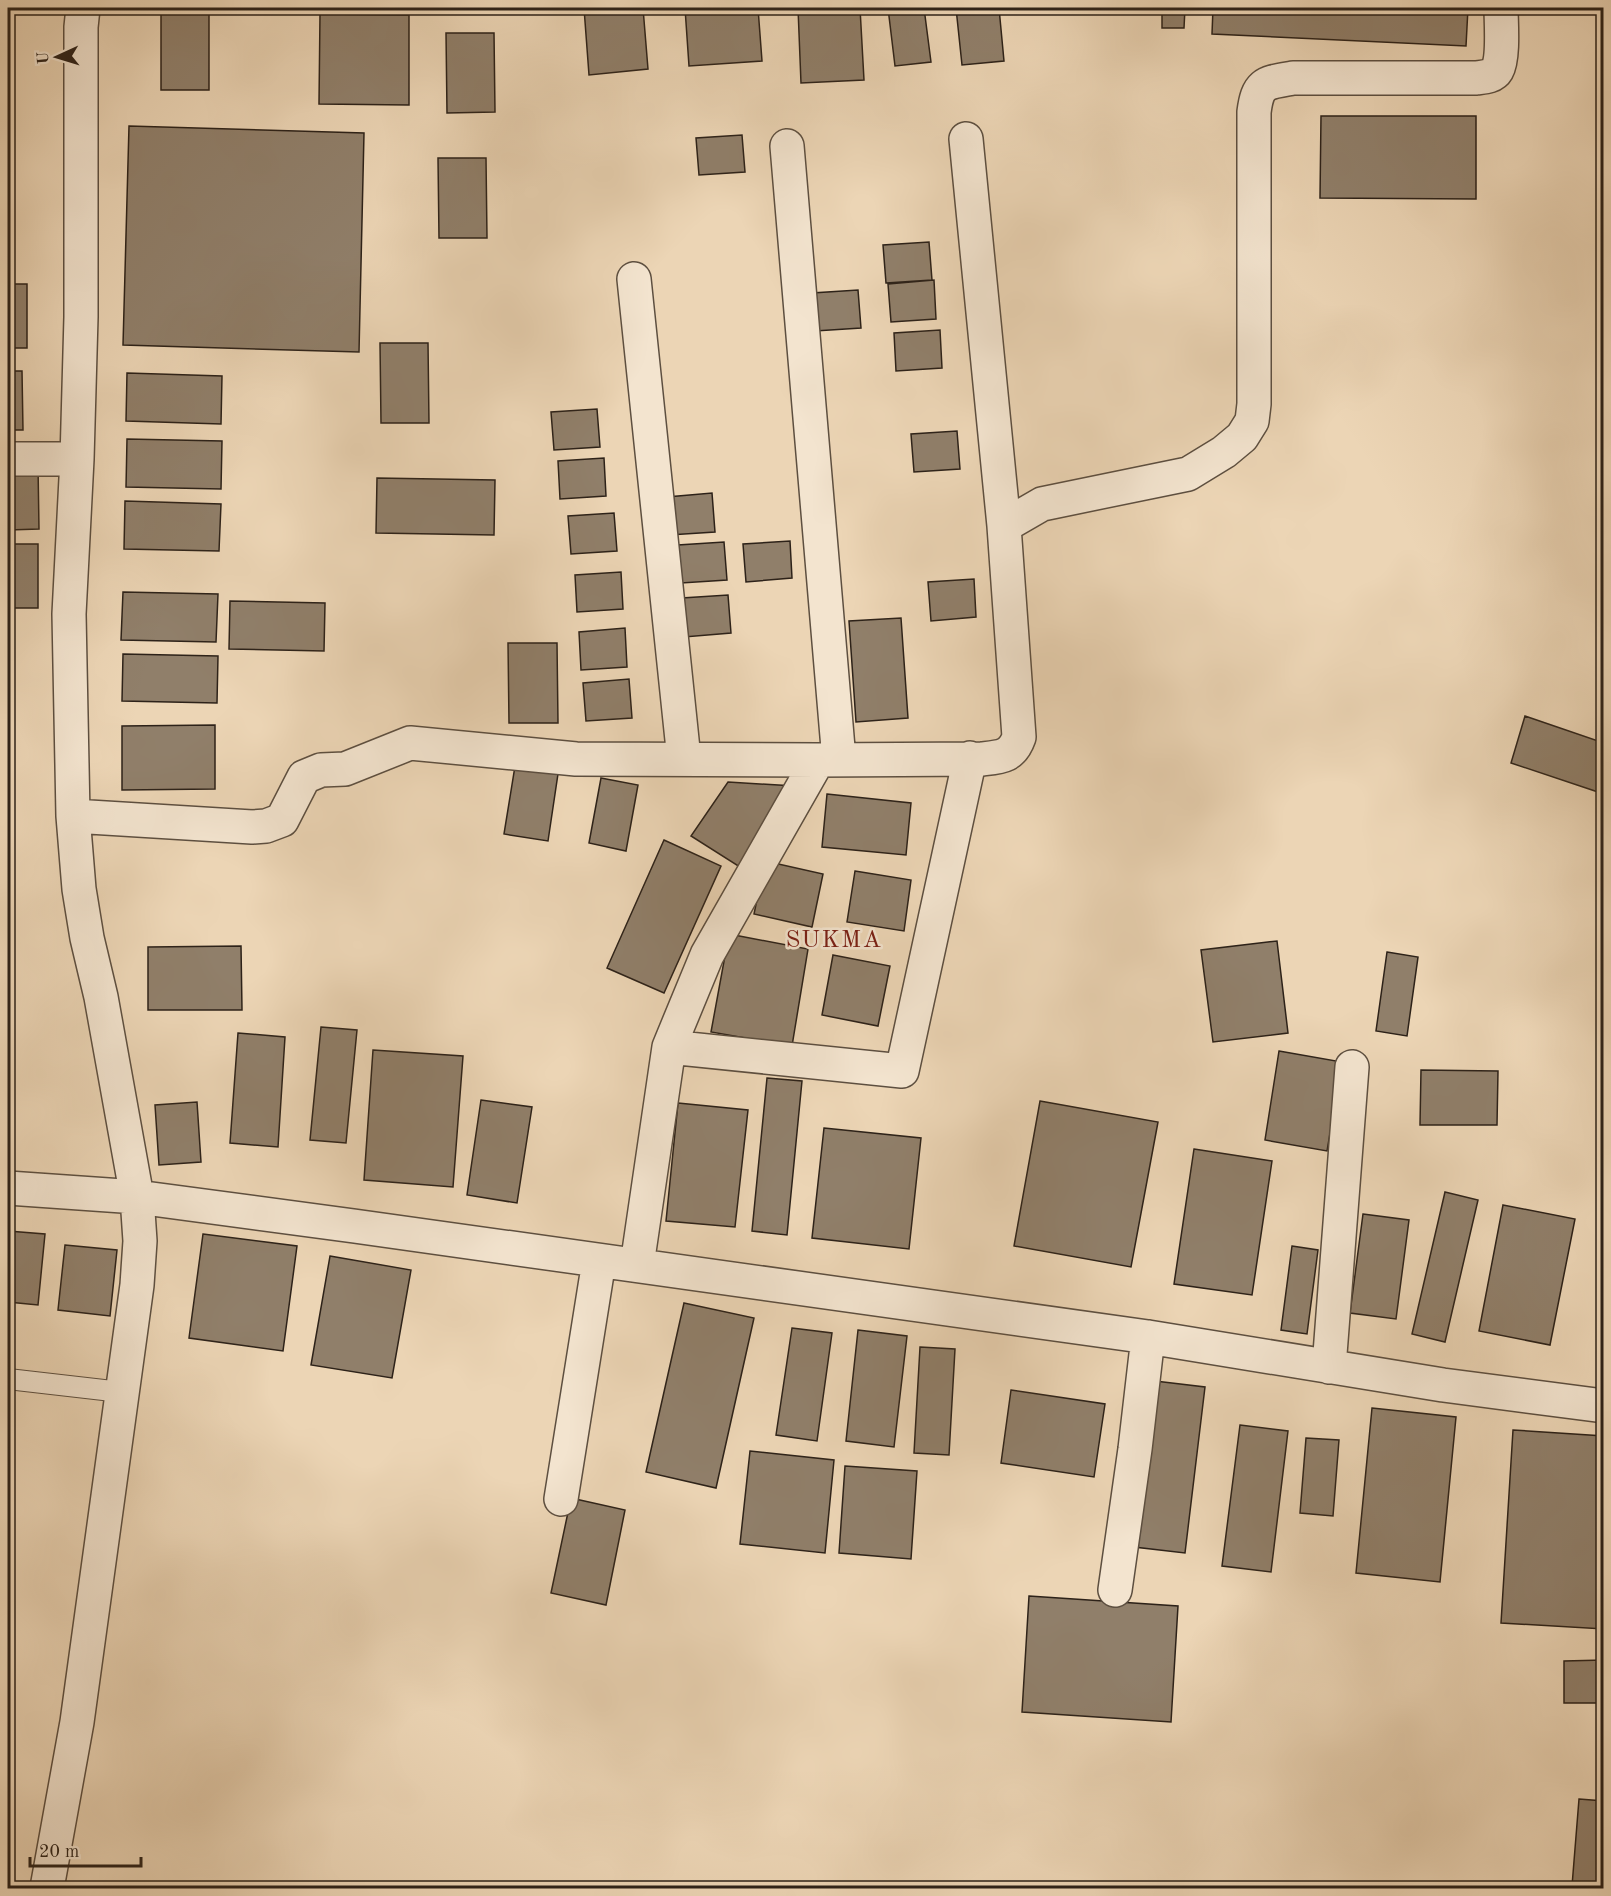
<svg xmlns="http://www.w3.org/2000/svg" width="1611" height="1896" font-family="'Old Standard TT',serif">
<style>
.building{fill:#907f6a;stroke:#2d2219;stroke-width:1.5}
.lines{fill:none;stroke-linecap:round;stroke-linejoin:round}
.lane-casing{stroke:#5d4f40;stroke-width:22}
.street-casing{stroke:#5d4f40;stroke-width:36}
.lane{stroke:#f3e4cf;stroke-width:20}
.street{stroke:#f3e4cf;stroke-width:33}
.labels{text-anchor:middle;stroke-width:5;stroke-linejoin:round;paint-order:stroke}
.quarter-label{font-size:24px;letter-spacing:1.5px;fill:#7a1f14;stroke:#f3e4cf}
</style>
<rect width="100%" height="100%" fill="#ecd5b5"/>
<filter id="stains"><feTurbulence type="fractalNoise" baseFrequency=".00333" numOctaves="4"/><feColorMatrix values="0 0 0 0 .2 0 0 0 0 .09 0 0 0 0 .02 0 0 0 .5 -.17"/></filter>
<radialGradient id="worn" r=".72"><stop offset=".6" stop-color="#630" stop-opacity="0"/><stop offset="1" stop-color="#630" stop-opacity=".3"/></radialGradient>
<path class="building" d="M584 8H643L648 69 589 75Z
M685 8H758L762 61 689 66Z
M798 8H860L864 80 801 83Z
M888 8H924L931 62 895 66Z
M956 8H999L1004 61 962 65Z
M1162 8H1185L1184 28H1162Z
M1213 8H1468L1466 46 1212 34Z
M161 10H209V90H161Z
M320 14 409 15V105L319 104Z
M446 33H494L495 112 447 113Z
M1321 116H1476V199L1320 198Z
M129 126 364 133 359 352 123 345Z
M742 135 745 172 699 175 696 138Z
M438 158H486L487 238H439Z
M929 242 932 280 886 283 883 245Z
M934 280 936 319 891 322 888 284Z
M8 284H27V348H8Z
M858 290 861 328 815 331 812 293Z
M940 330 942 368 896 371 894 333Z
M380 343H428L429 423H381Z
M8 371H22L23 430H8Z
M127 373 222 376 221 424 126 421Z
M597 409 600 447 554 450 551 412Z
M957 431 960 469 914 472 911 434Z
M127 439 222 441 221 489 126 487Z
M604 458 606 496 560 499 558 461Z
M8 465H38L39 529 8 530Z
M377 478 495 480 494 535 376 533Z
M712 493 715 532 669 535 667 497Z
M125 501 221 504 219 551 124 549Z
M614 513 617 551 571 554 568 516Z
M790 541 792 578 746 582 743 544Z
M724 542 727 580 681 583 678 545Z
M8 544H38V608H8Z
M621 572 623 609 577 612 575 575Z
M974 579 976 617 931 621 928 582Z
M123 592 218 594 216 642 121 640Z
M728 595 731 633 684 637 682 598Z
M230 601 325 603 324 651 229 649Z
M901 618 908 718 856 722 849 621Z
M625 628 627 667 581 670 579 632Z
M508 643H557L558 723H509Z
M123 654 218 656 217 703 122 701Z
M629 679 632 718 586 721 583 683Z
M1525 716 1604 743V786L1601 793 1511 763Z
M215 725V789L122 790V726Z
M516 760 559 767 548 841 504 834Z
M601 778 638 785 626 851 589 843Z
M728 782 794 786 743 869 691 836Z
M827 794 911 803 906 855 822 847Z
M664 840 721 866 664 993 607 968Z
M765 861 823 874 812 927 754 914Z
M855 871 911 880 904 931 847 922Z
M729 934 808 949 792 1046 711 1032Z
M1277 941 1288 1033 1213 1042 1201 950Z
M241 946 242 1010H148V947Z
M1387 952 1418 957 1407 1036 1376 1031Z
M833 955 890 966 878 1026 822 1015Z
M321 1027 357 1030 346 1143 310 1140Z
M238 1033 285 1037 278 1147 230 1143Z
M373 1050 463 1056 453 1187 364 1180Z
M1279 1051 1342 1062 1327 1151 1265 1140Z
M1421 1070 1498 1071 1497 1125H1420Z
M767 1078 802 1081 787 1235 752 1231Z
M481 1100 532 1107 517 1203 467 1195Z
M1040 1101 1158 1122 1131 1267 1014 1246Z
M197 1102 201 1162 159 1165 155 1105Z
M678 1103 748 1110 735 1227 666 1221Z
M824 1128 921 1138 909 1249 812 1238Z
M1194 1149 1272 1161 1252 1295 1174 1284Z
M1445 1192 1478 1200 1445 1342 1412 1334Z
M1503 1205 1575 1219 1550 1345 1479 1331Z
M1363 1214 1409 1220 1396 1319 1350 1313Z
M8 1231 45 1234 38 1305 8 1302Z
M203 1234 297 1246 283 1351 189 1338Z
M65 1245 117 1250 110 1316 58 1310Z
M1292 1246 1318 1250 1307 1334 1281 1330Z
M330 1256 411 1270 392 1378 311 1365Z
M684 1303 754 1318 716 1488 646 1472Z
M792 1328 832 1333 817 1441 776 1435Z
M858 1330 907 1336 894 1447 846 1441Z
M920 1347 955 1349 949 1455 914 1453Z
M1155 1381 1205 1387 1185 1553 1134 1547Z
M1011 1390 1105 1404 1094 1477 1001 1463Z
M1372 1408 1456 1417 1440 1582 1356 1573Z
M1240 1425 1288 1431 1271 1572 1222 1566Z
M1513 1430 1604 1436V1629L1501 1623Z
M1306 1438 1339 1440 1333 1516 1300 1513Z
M750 1451 834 1460 825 1553 740 1544Z
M845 1466 917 1471 911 1559 839 1553Z
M571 1498 625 1510 606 1605 551 1593Z
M1029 1596 1178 1606 1171 1722 1022 1712Z
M1604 1660V1703H1564V1661Z
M1579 1799 1604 1801V1888L1572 1886Z"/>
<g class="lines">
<g class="lane-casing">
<path id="lane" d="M8 1379 121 1392"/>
</g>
<g class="street-casing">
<path id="street" d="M966 139 1004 526
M787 146 839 760
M634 279 684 759
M8 459H77
M73 816 252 827 266 826 282 820 304 777 321 770 345 769 410 743 576 759 818 760 982 759C1001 757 1012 757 1019 737L1004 526 1042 504 1188 474 1224 452 1242 437 1252 421 1254 404V112C1258 82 1265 83 1293 78H1476C1483 77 1493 77 1497 70 1504 58 1501 21 1501 8
M669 1047 902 1071 970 758
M8 1188 137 1197 354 1226 1148 1337 1443 1385 1604 1406
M637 1265 669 1047 707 955 818 760
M1329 1367 1352 1067
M561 1499 599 1261
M1115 1590 1135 1449 1148 1337
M47 1888 77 1722 137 1285 140 1241 137 1197 101 997 87 938 79 889 73 816 69 614 77 459 81 317V27L83 8"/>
</g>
<use href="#lane" class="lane"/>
<use href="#street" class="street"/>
</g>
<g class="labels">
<g class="quarter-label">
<text x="834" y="947">SUKMA</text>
</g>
</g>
<rect width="1611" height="1896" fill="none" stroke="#ecd5b5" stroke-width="30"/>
<rect x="9" y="9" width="1593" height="1878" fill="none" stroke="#2d2219" stroke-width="3"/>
<rect x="15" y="15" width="1581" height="1866" fill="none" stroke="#2d2219" stroke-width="1.5"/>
<g transform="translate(57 57) rotate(266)" stroke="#f3e4cf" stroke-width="4.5" paint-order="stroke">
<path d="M0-4.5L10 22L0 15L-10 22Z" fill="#2d2219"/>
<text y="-9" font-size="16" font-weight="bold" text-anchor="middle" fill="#2d2219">U</text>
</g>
<path d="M30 1857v9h111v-9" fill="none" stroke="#2d2219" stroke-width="3"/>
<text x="39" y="1857" font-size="18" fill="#2d2219" stroke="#f3e4cf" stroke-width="4.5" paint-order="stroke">20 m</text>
<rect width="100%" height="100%" filter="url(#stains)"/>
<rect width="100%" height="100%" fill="url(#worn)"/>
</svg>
